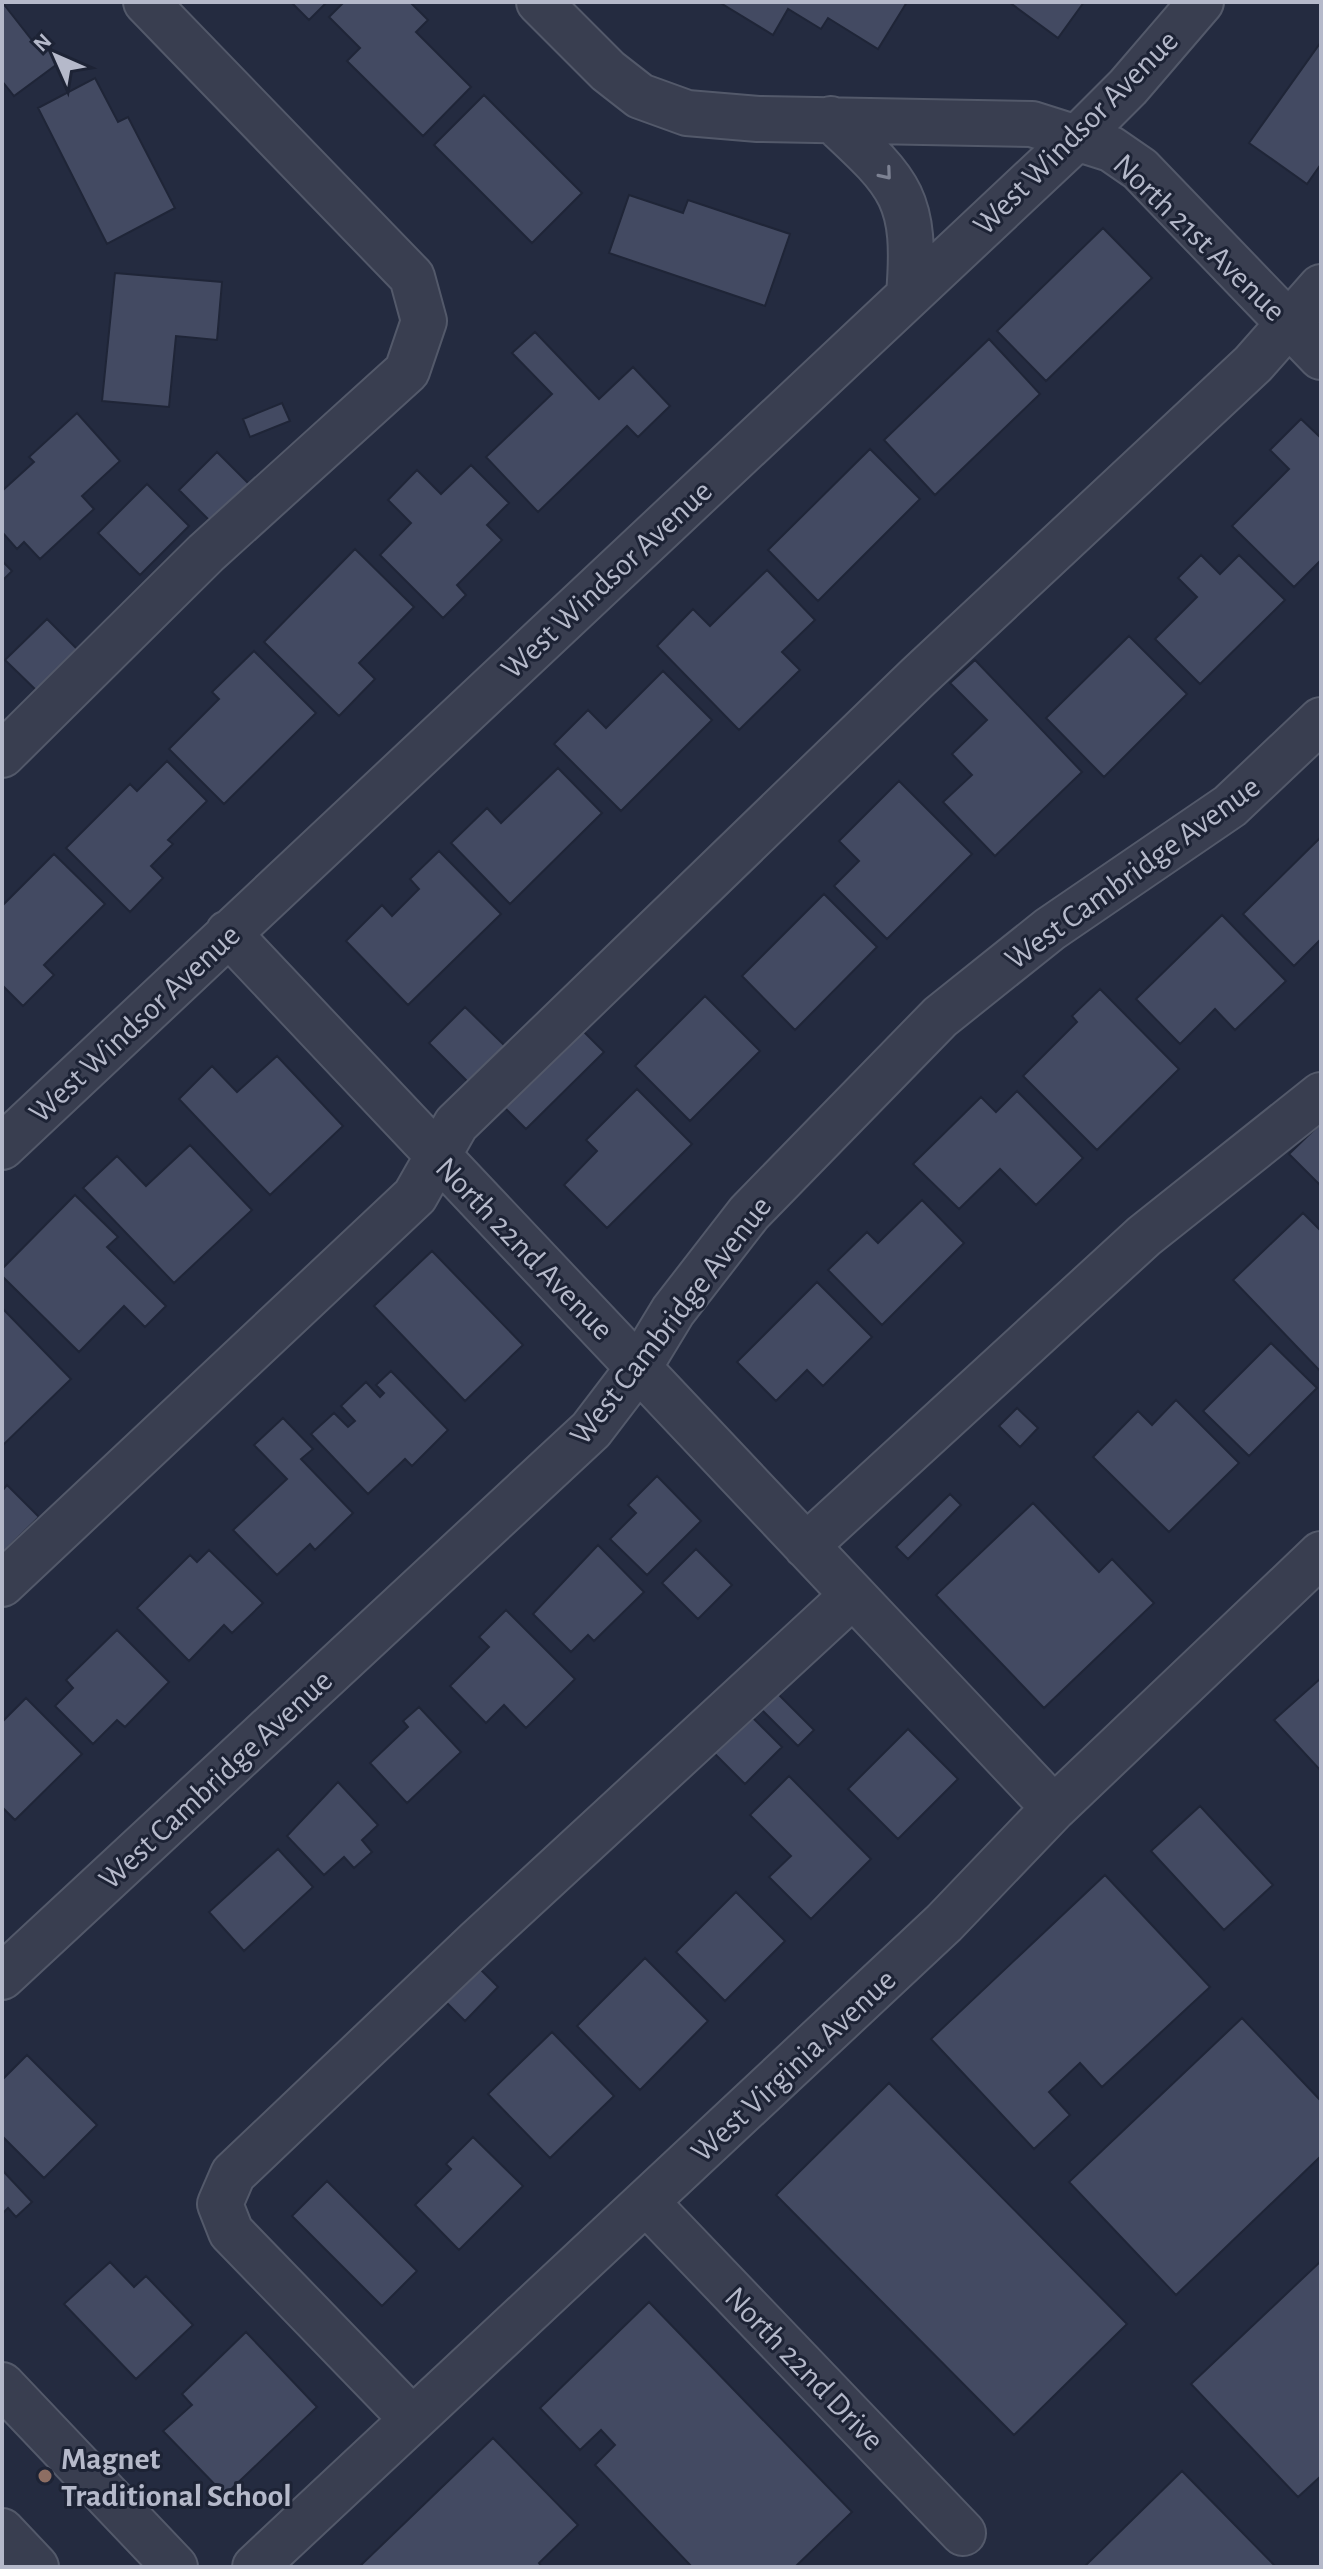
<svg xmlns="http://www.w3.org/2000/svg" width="1323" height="2569" font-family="'Alegreya Sans',sans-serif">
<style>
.building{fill:#434a62;stroke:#1f2537;stroke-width:2}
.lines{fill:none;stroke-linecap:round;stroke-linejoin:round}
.minor-casing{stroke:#53596a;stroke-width:48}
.minor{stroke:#393e50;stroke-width:44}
.oneway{stroke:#7d8293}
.education-dot{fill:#8d6e63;stroke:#1d2335;stroke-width:3}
.labels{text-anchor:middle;stroke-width:6;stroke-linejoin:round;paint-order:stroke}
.street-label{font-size:32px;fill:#b5b9ca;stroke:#1d2335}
.poi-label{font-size:32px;font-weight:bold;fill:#b5b9ca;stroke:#1d2335;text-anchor:start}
</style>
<rect width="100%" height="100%" fill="#242b40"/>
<path class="building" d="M2 2 39 49 47 43 60 62 14 96 2 81Z
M291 2H327L309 20Z
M344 2H410L428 20 416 32 471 87 423 136 347 61 360 48 329 17Z
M719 2H907L878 49 828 18 821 29 788 9 773 35Z
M1009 2H1084L1058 38Z
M1321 42V164L1307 184 1249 143Z
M95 78 118 122 128 117 175 208 107 244 38 108Z
M484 95 582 193 532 243 434 145Z
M629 195 683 213 688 200 790 234 765 306 609 253Z
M1103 228 1152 278 1046 381 997 331Z
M115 273 222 282 217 340 176 336 169 407 102 401Z
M535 332 599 399 633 367 670 406 638 437 627 426 538 512 486 457 552 394 512 353Z
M989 339 1040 394 935 495 884 440Z
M282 403 290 421 250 437 243 419Z
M77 413 120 461 82 496 94 509 40 559 24 542 17 549 2 532V491L34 462 29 457Z
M1301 419 1321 438V560L1294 587 1232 526 1289 469 1270 450Z
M870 449 920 499 818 601 768 550Z
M217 452 250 485 212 523 179 490Z
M471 465 509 503 487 525 502 540 457 585 466 595 443 618 380 555 411 523 388 500 417 470 441 494Z
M147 484 189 526 140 575 98 533Z
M355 549 414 607 359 663 375 679 339 716 264 642Z
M1201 555 1220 574 1239 555 1285 600 1200 684 1155 639 1197 597 1178 578Z
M2 561 12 571 2 581Z
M767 570 815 620 782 652 800 670 739 730 657 646 693 609 710 626Z
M47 619 80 652 39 693 5 660Z
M1129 636 1187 694 1104 777 1046 718Z
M254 651 316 713 224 804 169 749 219 699 212 692Z
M975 660 1082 772 995 856 943 802 972 775 952 754 987 720 950 683Z
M663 671 712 720 621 811 554 744 588 710 606 728Z
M167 761 207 801 168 840 173 844 151 866 163 878 130 912 66 848 130 784 137 791Z
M558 768 602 813 510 904 451 843 487 808 501 823Z
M899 781 972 854 887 939 834 886 859 861 839 841Z
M1321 837V939L1294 966 1243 914Z
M439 851 501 914 408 1005 346 941 382 905 392 916 419 889 410 879Z
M54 854 105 904 44 965 54 975 23 1006 2 985V906Z
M824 894 877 947 795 1030 742 976Z
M1222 915 1286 981 1235 1030 1215 1009 1180 1044 1136 999Z
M1100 989 1179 1069 1097 1150 1023 1076 1077 1022 1072 1016Z
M705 996 760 1051 690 1121 635 1066Z
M465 1007 505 1046 469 1083 429 1043Z
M579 1027 604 1052 526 1129 502 1105Z
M277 1056 343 1126 270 1195 179 1099 212 1066 237 1092Z
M637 1089 692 1144 607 1228 564 1185 597 1151 586 1140Z
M1017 1091 1083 1158 1036 1205 1000 1169 959 1209 913 1164 981 1097 996 1112Z
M1321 1123V1186L1289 1154Z
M190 1145 252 1210 174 1283 83 1188 117 1156 146 1186Z
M75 1195 118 1237 107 1247 166 1306 145 1327 124 1306 79 1352 2 1276V1269Z
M922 1200 964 1243 882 1325 828 1270 867 1232 878 1243Z
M1303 1213 1321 1231V1372L1233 1280Z
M432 1251 523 1345 465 1401 374 1306Z
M817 1282 872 1337 823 1386 807 1370 776 1401 737 1362Z
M2 1308 71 1379 2 1446Z
M1271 1343 1317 1388 1249 1456 1203 1411Z
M391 1371 448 1430 412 1466 405 1459 368 1494 311 1434 334 1413 348 1427 355 1421 341 1406 366 1382 380 1397 384 1393 376 1385Z
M1176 1400 1239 1463 1169 1532 1093 1457 1138 1411 1152 1425Z
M1017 1408 1038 1428 1020 1447 999 1426Z
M283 1418 313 1449 301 1459 353 1513 315 1550 310 1544 277 1575 233 1530 287 1479 254 1445Z
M657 1476 701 1521 647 1575 610 1539 636 1513 628 1505Z
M7 1485 39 1517 2 1553V1491Z
M950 1494 961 1505 908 1559 896 1547Z
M1033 1503 1099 1572 1112 1559 1154 1603 1044 1708 936 1595Z
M598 1545 644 1592 594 1641 588 1635 571 1652 533 1614Z
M696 1549 732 1585 698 1619 662 1583Z
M209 1550 263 1603 232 1633 224 1625 189 1661 137 1608 190 1555 197 1562Z
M506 1610 575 1679 526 1728 504 1705 486 1723 450 1686 489 1647 479 1637Z
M117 1630 169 1682 125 1727 117 1720 93 1744 55 1706 73 1688 66 1680Z
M1321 1678V1771L1274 1720Z
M773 1689 814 1730 798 1746 757 1705Z
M26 1698 82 1754 15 1820 2 1807V1722Z
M419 1707 461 1752 407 1803 370 1763 408 1727 403 1721Z
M744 1709 782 1747 745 1784 707 1746Z
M908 1729 958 1779 898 1839 848 1789Z
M789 1776 871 1859 811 1919 769 1877 791 1856 750 1815Z
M338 1782 378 1825 362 1840 372 1852 354 1868 344 1857 324 1875 287 1836Z
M1200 1806 1273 1885 1224 1930 1151 1851Z
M278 1849 313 1887 244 1951 209 1912Z
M1105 1875 1210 1987 1102 2087 1080 2063 1049 2092 1070 2115 1034 2149 931 2039Z
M736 1892 785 1941 725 2001 676 1952Z
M645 1958 708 2021 640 2090 577 2026Z
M474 1963 498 1987 465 2021 440 1996Z
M1242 2018 1321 2101V2156L1176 2295 1069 2182Z
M552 2032 614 2096 550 2158 488 2094Z
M27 2055 97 2125 44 2178 2 2136V2080Z
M889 2083 1127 2324 1014 2435 776 2195Z
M473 2137 523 2186 459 2250 415 2205 451 2169 446 2164Z
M2 2170 32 2202 16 2217 8 2208 2 2214Z
M327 2181 417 2271 382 2306 292 2216Z
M1321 2261V2476L1298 2497 1191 2384Z
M110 2262 134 2287 146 2276 193 2325 136 2379 64 2304Z
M649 2302 852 2512 795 2567H692L595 2465 615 2445 601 2430 580 2450 540 2408Z
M246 2332 317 2407 225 2495 163 2431 192 2405 182 2394Z
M493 2438 578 2525 539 2563 542 2567H359Z
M1182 2471 1276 2567H1084Z"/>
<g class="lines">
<g class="minor-casing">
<path id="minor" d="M539 2 608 71 640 96 687 113 758 119 1032 124 1111 149 1140 169 1321 357
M831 119C901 184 917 197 909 295
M2 755 206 553 407 371 424 321 412 277 146 2
M228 933 1054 1808
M2 1147 1079 136 1128 87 1201 2
M806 1546 1144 1236 1321 1095
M2 1584 415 1196 456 1124 918 677 1253 364 1321 287
M2 1977 591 1430 639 1367 673 1311 749 1213 940 1017 1050 929 1230 806 1321 720
M646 2202 963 2533
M2 2385 175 2567
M412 2419 231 2232 220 2204 233 2174 477 1942 852 1596
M2 2531 36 2567
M255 2567 944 1923 1054 1808 1321 1554"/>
</g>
<use href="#minor" class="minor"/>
</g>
<defs><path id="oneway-chevron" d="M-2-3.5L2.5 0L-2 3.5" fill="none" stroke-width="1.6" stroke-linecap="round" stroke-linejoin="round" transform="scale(2)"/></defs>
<use class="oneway" href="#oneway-chevron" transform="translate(886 174) rotate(50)"/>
<circle class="education-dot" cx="45" cy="2476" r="8"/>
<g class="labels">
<g class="street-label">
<text transform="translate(1075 132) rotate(-45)" y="11">West Windsor Avenue</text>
<text transform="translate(1200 237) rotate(44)" y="11">North 21st Avenue</text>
<text transform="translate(606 579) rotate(-43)" y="11">West Windsor Avenue</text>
<text transform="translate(1132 872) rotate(-36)" y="11">West Cambridge Avenue</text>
<text transform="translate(134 1023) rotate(-43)" y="11">West Windsor Avenue</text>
<text transform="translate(525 1248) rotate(46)" y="11">North 22nd Avenue</text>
<text transform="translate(670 1320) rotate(-52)" y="11">West Cambridge Avenue</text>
<text transform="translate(215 1779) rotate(-43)" y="11">West Cambridge Avenue</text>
<text transform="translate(793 2065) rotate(-43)" y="11">West Virginia Avenue</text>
<text transform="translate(805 2368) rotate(46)" y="11">North 22nd Drive</text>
</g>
<g class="poi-label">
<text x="61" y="2469">Magnet<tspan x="61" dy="37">Traditional School</tspan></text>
</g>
</g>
<rect width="1323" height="2569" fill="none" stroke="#b5b9ca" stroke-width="8"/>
<g transform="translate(56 56) rotate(315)" stroke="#1d2335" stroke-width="6" paint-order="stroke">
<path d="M0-6L14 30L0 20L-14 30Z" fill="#b5b9ca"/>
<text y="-12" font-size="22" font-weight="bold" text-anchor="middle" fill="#b5b9ca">N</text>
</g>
</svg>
